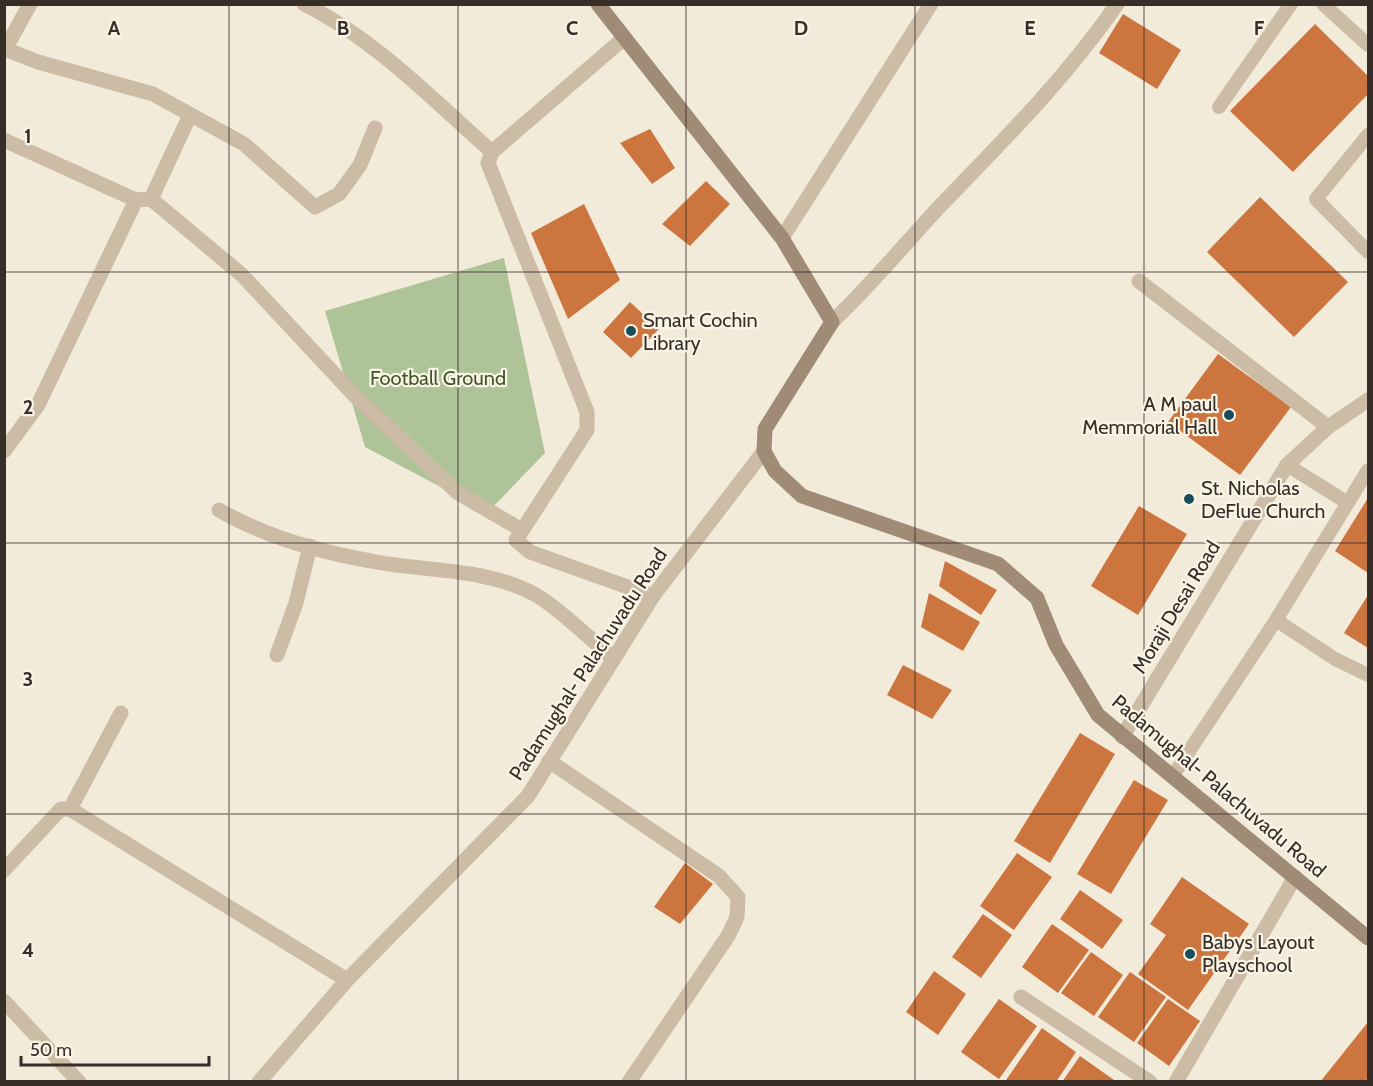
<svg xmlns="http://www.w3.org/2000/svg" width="1373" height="1086" font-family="Cabin,sans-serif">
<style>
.green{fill:#afc399}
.building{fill:#cd753e}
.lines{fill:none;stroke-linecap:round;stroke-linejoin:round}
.service{stroke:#ccbca5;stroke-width:14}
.minor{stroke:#ccbca5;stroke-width:15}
.secondary{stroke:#a08b76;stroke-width:15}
.grid{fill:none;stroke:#372e27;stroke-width:1.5;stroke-opacity:0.55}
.poi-dot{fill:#1a4d5b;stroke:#faf4e7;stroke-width:2}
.labels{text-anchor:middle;stroke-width:4.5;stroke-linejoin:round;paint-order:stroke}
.poi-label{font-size:20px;fill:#372e27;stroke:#faf4e7;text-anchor:start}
.park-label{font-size:20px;fill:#405729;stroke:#faf4e7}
.street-label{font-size:20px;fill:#372e27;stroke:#faf4e7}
.grid-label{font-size:20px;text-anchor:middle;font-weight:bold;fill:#372e27;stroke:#faf4e7;stroke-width:4.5;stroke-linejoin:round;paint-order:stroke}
</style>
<rect width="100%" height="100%" fill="#f3ebda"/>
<path class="green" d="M504 258 545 453 488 512 365 447 325 311Z"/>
<path class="building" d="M1123 14 1181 50 1157 89 1099 53Z
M1315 24 1368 76V94L1293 172 1230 111Z
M650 129 675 168 652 184 620 143Z
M706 181 730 204 690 246 662 224Z
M1260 197 1348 282 1294 337 1207 252Z
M584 204 620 280 568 319 531 233Z
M630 302 659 329 631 358 603 332Z
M1218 354 1291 407 1240 475 1168 422Z
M1368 498V573L1335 551Z
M1139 506 1187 534 1138 615 1091 586Z
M945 561 997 590 981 615 939 586Z
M929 593 980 622 963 651 921 627Z
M1368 595V648L1344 633Z
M903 665 952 690 932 719 887 695Z
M1080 733 1115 754 1050 863 1014 841Z
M1134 780 1168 800 1111 894 1077 874Z
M1017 853 1052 877 1014 930 980 906Z
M685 863 713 884 680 924 654 907Z
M1182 877 1249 924 1188 1010 1138 974 1166 935 1150 924Z
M1080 890 1123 920 1102 949 1060 919Z
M983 914 1012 935 981 978 952 957Z
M1052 924 1089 950 1058 993 1022 967Z
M1091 952 1123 975 1094 1016 1061 993Z
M934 971 966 994 938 1035 906 1012Z
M1130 972 1166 997 1134 1042 1098 1017Z
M999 999 1037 1026 999 1079 961 1052Z
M1168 999 1200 1021 1169 1066 1137 1043Z
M1368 1022V1077L1365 1082H1320Z
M1042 1028 1076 1052 1056 1082H1008L1006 1080Z
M1080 1056 1117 1082H1062Z"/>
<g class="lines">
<path class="service" d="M1323 4 1368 45
M1219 107 1291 4
M1368 135 1316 199 1368 252
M1287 465 1348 503
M1276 620 1335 659 1368 675
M1172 777 1276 620 1368 470"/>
<path class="minor" d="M304 4C375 39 433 100 492 152
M623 39 492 152 488 163 587 412V430L516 540 530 552 653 596
M5 49 38 62 153 94 244 144 315 207 339 194 360 165 375 128
M4 51 30 4
M190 115 151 199 242 275 354 395 458 493 522 530
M4 140 136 200
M782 238 931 4
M1139 281 1328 427
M832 322C870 286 904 245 940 206 1002 142 1066 78 1117 4
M4 451 38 405 136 200 151 199
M219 510C264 536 320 552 371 561 425 572 485 567 536 595 559 608 592 641 614 659
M277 655 296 603 310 546
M1122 737 1287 465 1328 427 1368 400
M549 761 719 876 738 897 737 917 728 936 629 1082
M70 809 121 713
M4 870 61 809H70L347 980
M1021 997 1150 1082
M4 1001 79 1082
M259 1082 347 980 528 796 653 596 764 451
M1176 1082 1295 877"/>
<path class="secondary" d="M598 4 782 238 832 322 765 429 764 451 775 471 802 496 998 564 1037 598 1056 645 1098 715 1368 938"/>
</g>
<path class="grid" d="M229 4V1082M458 4V1082M686 4V1082M915 4V1082M1144 4V1082M4 272H1368M4 543H1368M4 814H1368"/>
<g class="poi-dot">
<circle cx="631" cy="331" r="6"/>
<circle cx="1229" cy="415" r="6"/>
<circle cx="1189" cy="499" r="6"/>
<circle cx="1190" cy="954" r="6"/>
</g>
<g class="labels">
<g class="poi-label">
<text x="643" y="327">Smart Cochin<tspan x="643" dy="23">Library</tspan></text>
<text x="1217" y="411" text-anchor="end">A M paul<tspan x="1217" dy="23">Memmorial Hall</tspan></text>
<text x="1201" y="495">St. Nicholas<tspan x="1201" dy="23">DeFlue Church</tspan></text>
<text x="1202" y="949">Babys Layout<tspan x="1202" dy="23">Playschool</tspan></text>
</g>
<g class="park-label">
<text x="438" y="385">Football Ground</text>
</g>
<g class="street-label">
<text transform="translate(1176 607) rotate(-59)" y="7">Moraji Desai Road</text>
<text transform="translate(588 664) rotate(-57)" y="7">Padamughal- Palachuvadu Road</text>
<text transform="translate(1219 786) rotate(40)" y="7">Padamughal- Palachuvadu Road</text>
</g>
</g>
<g class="grid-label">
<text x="114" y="35">A</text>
<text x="343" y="35">B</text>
<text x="572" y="35">C</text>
<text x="801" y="35">D</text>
<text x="1030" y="35">E</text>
<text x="1259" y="35">F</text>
<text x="28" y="143">1</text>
<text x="28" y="414">2</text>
<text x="28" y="686">3</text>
<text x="28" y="957">4</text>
</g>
<rect width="1373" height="1086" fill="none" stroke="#372e27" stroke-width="12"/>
<path d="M21 1056v9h188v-9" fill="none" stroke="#372e27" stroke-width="3"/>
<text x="30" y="1056" font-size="18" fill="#372e27" stroke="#faf4e7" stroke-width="4.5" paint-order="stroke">50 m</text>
</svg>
